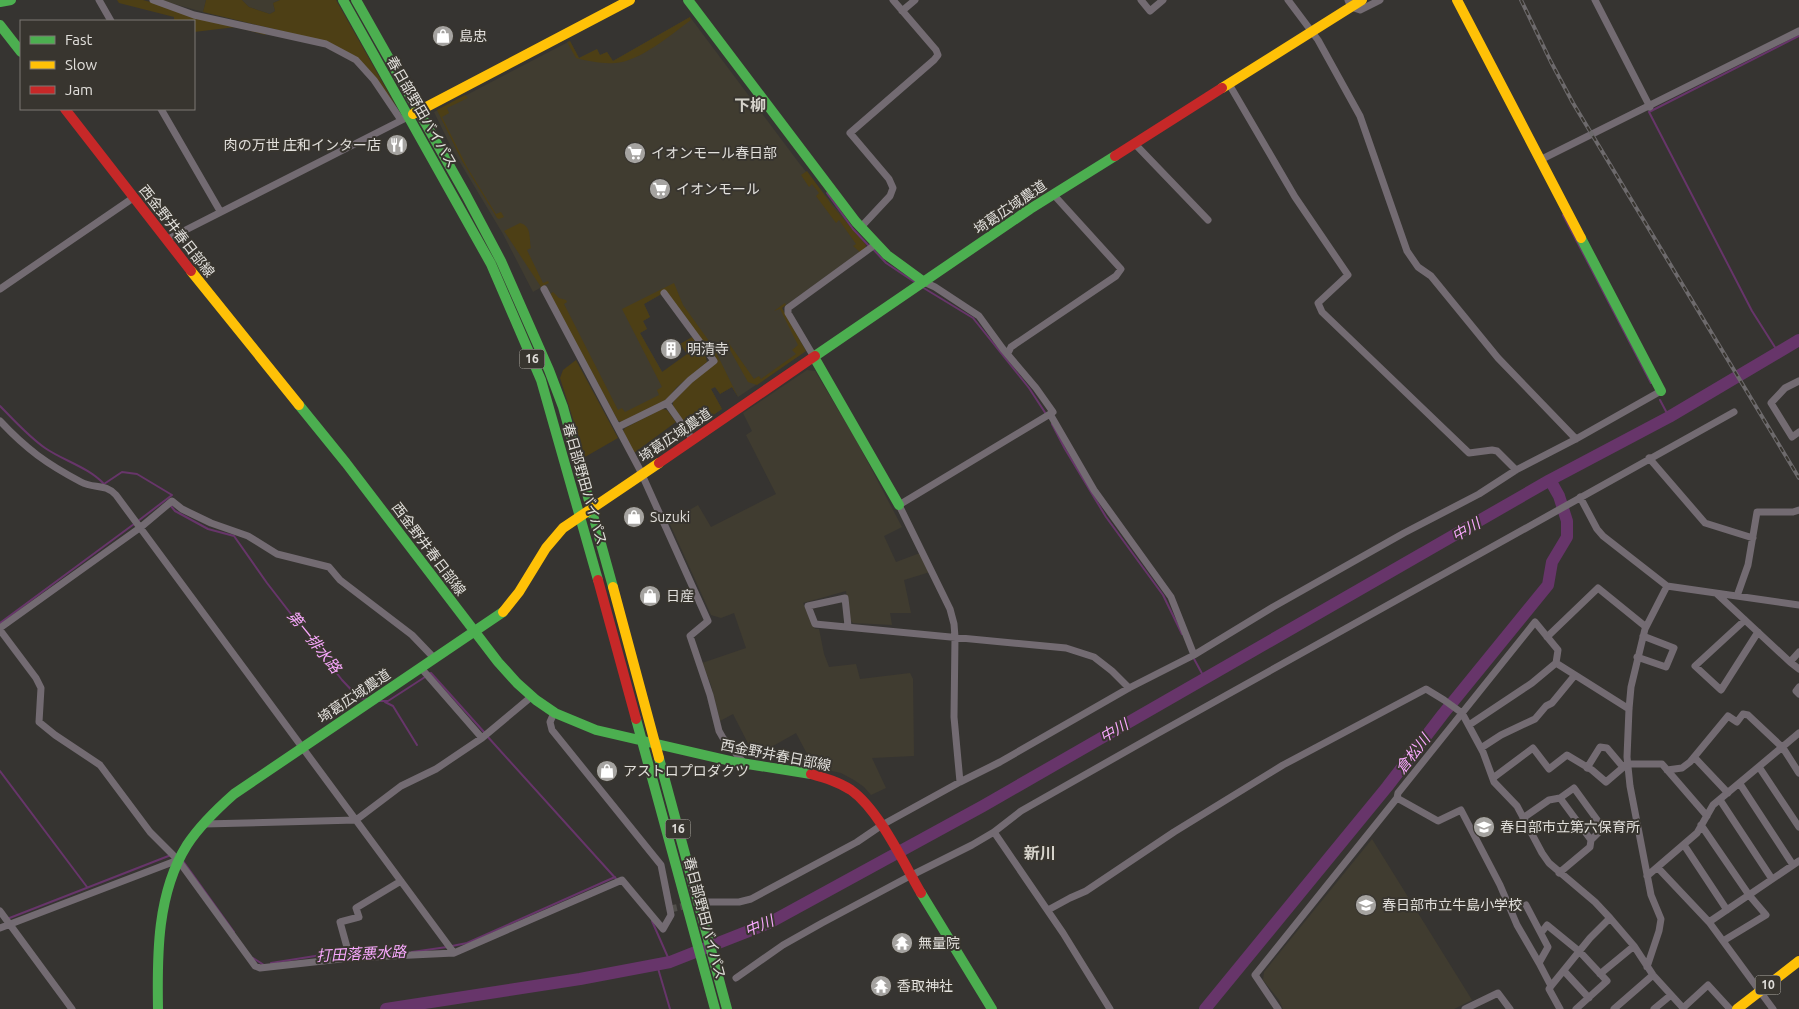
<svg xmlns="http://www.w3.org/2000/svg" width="1799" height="1009" font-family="Ubuntu,'Noto Sans JP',sans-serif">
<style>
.built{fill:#403c30}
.green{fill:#4d3f15}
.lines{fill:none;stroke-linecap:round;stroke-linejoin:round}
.stream{stroke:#67356a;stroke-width:2}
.river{stroke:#67356a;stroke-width:12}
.street-tunnel{stroke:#504e4a;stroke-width:7;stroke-dasharray:7 3.5;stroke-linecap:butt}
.street{stroke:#736b72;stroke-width:7}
.fast{stroke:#4caf50;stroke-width:10}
.slow{stroke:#ffc107;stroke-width:10}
.jam{stroke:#c62828;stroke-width:10}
.rail-casing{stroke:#6d6a6c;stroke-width:4}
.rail{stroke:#38352f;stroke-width:2;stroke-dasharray:5.5;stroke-linecap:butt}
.labels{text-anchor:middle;stroke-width:4;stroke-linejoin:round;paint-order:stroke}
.shield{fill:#38352f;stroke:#aeaca7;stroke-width:1}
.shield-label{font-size:12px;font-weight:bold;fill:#e1dfdb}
.poi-label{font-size:14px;fill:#e1dfdb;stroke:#38352f;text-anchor:start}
.street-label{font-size:14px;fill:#e1dfdb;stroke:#38352f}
.water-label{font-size:15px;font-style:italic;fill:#f8a8fd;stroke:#38352f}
.quarter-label{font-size:16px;font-weight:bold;fill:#d5d2ca;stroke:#38352f}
</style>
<rect width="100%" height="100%" fill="#363431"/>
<path class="built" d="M160 0H206L203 12Z
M242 0H280L273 3 275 11 270 14 249 7Z
M690 17 799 163 866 245 865 249 782 308 806 351 738 397 732 387 720 394 715 387 711 389 722 409 690 431 717 362 665 292 644 304 650 317 643 321 647 329 640 333 663 373 666 400 621 422 583 358 545 285 533 292 503 234 452 149 434 112 570 41 579 58 597 49 600 55 607 52 613 61Z
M807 370 815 371 855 438 902 527 884 536 896 562 920 553 930 572 904 580 911 613H890L892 625 853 623 850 620 846 591 803 603 815 629H819L824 654 829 667 856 664 860 679 910 673 913 679 914 756 872 758 886 788 871 795 864 787 854 780 841 773 814 767 796 733 759 754 754 755 733 714 720 721 711 685 702 663 746 648 734 613 721 618 711 615 669 522 698 505 711 527 776 494 746 435 752 431 743 413Z
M1372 839 1472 1000 1454 1009H1283L1279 1000 1263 980 1264 972Z"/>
<path class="green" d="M117 0H143L266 33 265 35 236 27 194 32V21H174V17L119 3Z
M206 0H242L249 7 270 14 275 11 273 3 280 0H336L397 108 357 64 307 37 203 12Z
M690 17 691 20C672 34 639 62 615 63 603 64 587 61 576 58L567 42 570 41 579 58 597 49 600 55 607 52 613 61Z
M465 95 468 98 447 108 449 113 442 117 467 167 496 214 501 212 504 217 499 219 497 218 462 161 437 110Z
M807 171 834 208 866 245 865 249 860 252 853 246 856 244 839 220 836 223 816 196 819 193 812 184 809 187 801 175Z
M520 223C532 226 529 239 531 248L527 250 543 283 548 281 549 283 541 287 504 231Z
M674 283 683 305 714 348 738 397 732 387 720 394 715 387 711 389 722 409 690 431 673 406V402L692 382 717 362 665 292 644 304 650 317 643 321 647 329 640 333 662 372 687 354 680 344 692 337 705 354 707 362 677 387 666 400 621 422 618 421 550 294 553 292 559 298 566 300 567 302 564 304 618 410 622 408 625 412 659 395 657 390 662 387 622 309Z
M785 303 786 305 782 308 806 351 757 385 748 382 726 343 731 339 728 342 754 379 759 376 761 379 796 354 792 350 798 345 780 309 774 311Z
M576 360 618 438 585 457 560 378 563 370Z
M662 409 667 410 676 422 634 453 623 431 625 428Z"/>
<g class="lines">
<path class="stream" d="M827 193 853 229 869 246
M1563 215 1651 383
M873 249 886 263 916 283
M922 287 973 318 1029 388 1046 414
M1778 352 1752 311 1649 112 1799 36
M1660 400 1669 417
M0 406C14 420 28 436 45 448 64 461 88 467 104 484L122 472 137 474 172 495 138 521
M1052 424 1065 449 1106 517 1163 595 1182 634
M170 505 175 511 208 529 234 536 267 583 342 680 359 698 367 699
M0 623 134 524
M1193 657 1205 679
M428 674 431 673 484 732
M379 701H388L425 677
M385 702 393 706 417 745
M487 736 618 881
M0 771 87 887
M183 861 234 932
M7 919 171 855
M652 921 670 962
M452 946 467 943 615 877
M412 952 447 947
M350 953 398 952
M253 958 264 965
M271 963 334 953H345
M657 965 670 1009"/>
<path class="river" d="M386 1009 580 979 670 962 769 923 983 806 1550 480 1669 417 1799 340
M1205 1009 1387 787 1443 714 1548 585 1552 562 1567 537V521L1559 496 1550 480"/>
<path class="street-tunnel" d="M670 909 689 905"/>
<path class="street" d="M99 0 111 21
M153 0 194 15 326 44 356 60 374 80 401 120
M1141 0 1150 11 1163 0
M1288 0 1318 40 1360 116 1407 251 1418 267 1431 276 1498 358 1576 439
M1348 0 1351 7 1360 10 1380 0
M1595 0 1650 107
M902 11 915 0
M1229 84 1295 197 1348 275 1318 303 1322 312 1469 453 1492 450 1497 451 1516 470
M161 109 220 211
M1135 144 1208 220
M1540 160 1799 31
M861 227 890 196 893 188 889 179 850 133 934 60 938 55 936 50 893 0
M166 240 404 119
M924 282 935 287 979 316 1003 349 1036 388 1053 412 1050 414 1094 490 1171 597 1194 655
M0 289 133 198
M544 289 639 468 708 621 690 636 710 695 719 731 723 738 744 763
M1008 353 1011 347 1116 276 1121 269 1053 194
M814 357 788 313V308L876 244
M1799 381 1785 388 1771 403 1792 437 1799 432
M667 403 693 440
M0 421C26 449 47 464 81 482 94 489 105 483 116 495L454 953
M618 427 667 403 690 380 714 361 664 293
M1649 458 1705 523 1753 538
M1580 497 1597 529 1603 536 1667 586 1799 605
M1717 594 1790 662
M1737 596 1748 565 1757 512H1793L1799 510
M1745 620 1695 666 1721 690 1758 632
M848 626 845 598 808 606 815 624 1066 648 1094 657 1112 671 1129 688
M0 628 141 527 172 501 182 509 211 523 248 536 277 554 329 567 340 580 412 635 435 659
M0 630 36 678 41 688 39 722 55 735 100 765 150 832 178 860 255 966 260 968 350 958 454 953 622 880 663 929 671 915 661 865 552 730 550 722 554 713
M1547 637 1598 588 1646 627
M1799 652 1790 662 1799 669
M1637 657 1666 667 1674 648 1643 636
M1556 663 1629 709
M421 668 482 738
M1799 687 1796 691 1799 694
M1481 748 1501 735 1535 719 1546 706 1552 703 1575 675
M1694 757 1728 793
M1759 767 1799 827
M1587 768 1600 747 1607 748 1623 767
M1667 770 1682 768 1690 762 1728 716 1737 722 1743 714 1748 715 1783 748 1799 773
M1493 778 1533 748 1549 769 1567 755 1592 770 1606 782 1627 764H1662L1707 816
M960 782 954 717 955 637 954 624 950 609 899 505 1050 414
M1740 784 1793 865
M1397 798 1438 821 1461 810 1500 885 1517 925 1539 963
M1560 798 1591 840
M1720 800 1772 879
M1523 818 1549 800 1560 798 1574 788 1603 828 1591 840 1590 847 1559 873
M204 824 356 820 401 786 436 769 482 738 531 697
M1701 825 1749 895 1766 915 1723 941
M994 832 1063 933 1110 1009
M1684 845 1727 910
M1658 868 1709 922 1773 1009
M1647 876 1697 833 1713 805 1799 733
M707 902H739L751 899 857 842 882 825 960 782 1000 762 1129 688 1194 655 1273 607 1404 533 1479 494 1516 470 1576 439 1661 391
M1526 905 1548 947 1539 963 1551 986 1549 989 1560 1009
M1048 910 1070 898 1086 891 1174 832 1283 765 1426 689 1444 700 1462 713 1483 752 1494 782 1517 806 1542 853 1549 863 1595 902 1610 918 1634 946 1653 975 1684 1009
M0 911 72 1009
M1709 922 1799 861
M0 928 178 860
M1541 933 1547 925 1580 952 1607 981 1576 1009
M350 958 340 922 359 917 356 908 401 881
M1647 967 1659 931 1661 919 1651 895 1630 786 1627 757 1629 709 1631 687 1645 629 1667 586
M1564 971 1589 998
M1600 974 1634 946
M736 978 783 945 822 923 910 876 972 845 994 832 1021 811 1155 735 1734 412
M1551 986 1590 938 1610 918
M1683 1008 1708 985 1730 1009
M1278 1009 1255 975 1397 798 1398 793 1535 622 1558 650 1556 663 1532 683 1469 725
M1465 1009 1498 993 1510 1009
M1614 1009 1653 975
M1654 1009 1671 995"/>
<path class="fast" d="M343 0 491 264 541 380 598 580
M356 0 466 195 501 261 549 370 563 407 613 587
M688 0 856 222 887 255 924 282
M0 2 11 0
M0 25 21 52
M1581 238 1661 391
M815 356 1030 209 1115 156
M814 357 899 505
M299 405 346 463 498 662 517 683 536 700 555 713 596 730 735 762 811 774
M636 719 715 1009
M659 758 727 1009
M921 893 992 1009
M158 1009C157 954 157 893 187 845 200 825 217 809 234 794L503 612"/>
<path class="slow" d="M1457 0 1581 238
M1222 88 1362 0
M413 114 630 0
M191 271 299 405
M613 587 659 758
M503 612 519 592 546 548 563 528 659 463
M1737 1009 1799 961"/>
<path class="jam" d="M65 109 191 271
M1115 156 1222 88
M659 463 815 356
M598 580 636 719
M811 774C825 778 839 782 851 790 879 810 903 862 921 893"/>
<g class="rail-casing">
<path id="rail" d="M1521 0 1551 62 1573 103 1799 478"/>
</g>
<use href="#rail" class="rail"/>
</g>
<defs>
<g id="shop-disc" transform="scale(1.125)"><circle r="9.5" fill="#a5a3a0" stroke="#38352f"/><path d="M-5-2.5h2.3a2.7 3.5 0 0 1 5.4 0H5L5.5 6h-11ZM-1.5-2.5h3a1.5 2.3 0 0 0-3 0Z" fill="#fff"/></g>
<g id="restaurant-disc" transform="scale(1.125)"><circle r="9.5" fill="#a5a3a0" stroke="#38352f"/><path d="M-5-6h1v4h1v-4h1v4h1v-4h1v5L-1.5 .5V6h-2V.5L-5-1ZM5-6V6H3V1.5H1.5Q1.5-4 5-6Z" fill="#fff"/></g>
<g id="supermarket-disc" transform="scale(1.125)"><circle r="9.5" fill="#a5a3a0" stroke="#38352f"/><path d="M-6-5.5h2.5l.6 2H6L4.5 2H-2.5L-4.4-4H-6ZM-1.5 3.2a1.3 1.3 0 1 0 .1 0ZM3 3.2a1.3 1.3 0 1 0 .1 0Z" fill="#fff"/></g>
<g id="building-disc" transform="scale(1.125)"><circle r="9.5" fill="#a5a3a0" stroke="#38352f"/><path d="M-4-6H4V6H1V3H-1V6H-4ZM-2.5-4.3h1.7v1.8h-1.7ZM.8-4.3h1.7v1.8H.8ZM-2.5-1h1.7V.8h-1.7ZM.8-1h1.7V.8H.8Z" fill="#fff"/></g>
<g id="school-disc" transform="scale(1.125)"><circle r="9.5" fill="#a5a3a0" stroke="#38352f"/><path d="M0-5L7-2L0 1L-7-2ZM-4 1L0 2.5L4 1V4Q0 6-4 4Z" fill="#fff"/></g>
<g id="temple-disc" transform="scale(1.125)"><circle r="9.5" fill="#a5a3a0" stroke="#38352f"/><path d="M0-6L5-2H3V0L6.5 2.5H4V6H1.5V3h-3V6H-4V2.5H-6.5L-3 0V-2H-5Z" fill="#fff"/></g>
</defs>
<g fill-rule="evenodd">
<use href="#shop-disc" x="443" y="36"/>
<use href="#restaurant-disc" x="397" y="145"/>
<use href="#supermarket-disc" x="635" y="153"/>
<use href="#supermarket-disc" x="660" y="189"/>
<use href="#building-disc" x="671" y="349"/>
<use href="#shop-disc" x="634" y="517"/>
<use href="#shop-disc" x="650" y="596"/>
<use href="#shop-disc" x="607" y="771"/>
<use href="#school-disc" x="1484" y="827"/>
<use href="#school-disc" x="1366" y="905"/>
<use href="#temple-disc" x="902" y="943"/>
<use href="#temple-disc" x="881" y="986"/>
</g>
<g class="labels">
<g class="shield">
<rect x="519.5" y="349.5" width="25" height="19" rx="4"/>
<rect x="665.5" y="819.5" width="25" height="19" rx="4"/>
<rect x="1755.5" y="975.5" width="25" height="19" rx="4"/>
</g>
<g class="shield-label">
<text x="532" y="363">16</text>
<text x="678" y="833">16</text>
<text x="1768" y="989">10</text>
</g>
<g class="poi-label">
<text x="459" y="41">島忠</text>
<text x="381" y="150" text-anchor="end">肉の万世 庄和インター店</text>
<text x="651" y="158">イオンモール春日部</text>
<text x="676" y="194">イオンモール</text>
<text x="687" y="354">明清寺</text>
<text x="650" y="522">Suzuki</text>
<text x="666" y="601">日産</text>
<text x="623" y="776">アストロプロダクツ</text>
<text x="1500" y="832">春日部市立第六保育所</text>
<text x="1382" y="910">春日部市立牛島小学校</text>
<text x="918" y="948">無量院</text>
<text x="897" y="991">香取神社</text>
</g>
<g class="street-label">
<text transform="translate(422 112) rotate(60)" y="5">春日部野田バイパス</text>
<text transform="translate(1010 207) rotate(-34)" y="5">埼葛広域農道</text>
<text transform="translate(177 231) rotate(52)" y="5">西金野井春日部線</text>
<text transform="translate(675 435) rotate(-34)" y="5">埼葛広域農道</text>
<text transform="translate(585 484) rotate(74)" y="5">春日部野田バイパス</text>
<text transform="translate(429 549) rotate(53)" y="5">西金野井春日部線</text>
<text transform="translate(354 696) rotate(-34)" y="5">埼葛広域農道</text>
<text transform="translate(776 755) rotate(11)" y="5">西金野井春日部線</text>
<text transform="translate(705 918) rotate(75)" y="5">春日部野田バイパス</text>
</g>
<g class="water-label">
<text transform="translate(1466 530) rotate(-30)" y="5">中川</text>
<text transform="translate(314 642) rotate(51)" y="5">第一排水路</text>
<text transform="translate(1114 731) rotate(-30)" y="5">中川</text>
<text transform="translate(1413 754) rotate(-52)" y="5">倉松川</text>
<text transform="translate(759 926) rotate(-23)" y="5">中川</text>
<text transform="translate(361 954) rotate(-3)" y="5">打田落悪水路</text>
</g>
<g class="quarter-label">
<text x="750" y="111">下柳</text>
<text x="1040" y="859">新川</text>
</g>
</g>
<rect x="20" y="20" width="175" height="90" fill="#38352f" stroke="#7c7974"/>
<rect x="30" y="36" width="25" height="8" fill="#4caf50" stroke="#7c7974"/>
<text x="65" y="45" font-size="15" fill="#e1dfdb">Fast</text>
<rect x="30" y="61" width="25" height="8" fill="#ffc107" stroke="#7c7974"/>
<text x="65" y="70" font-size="15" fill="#e1dfdb">Slow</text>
<rect x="30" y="86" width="25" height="8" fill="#c62828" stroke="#7c7974"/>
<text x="65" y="95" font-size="15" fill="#e1dfdb">Jam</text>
</svg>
